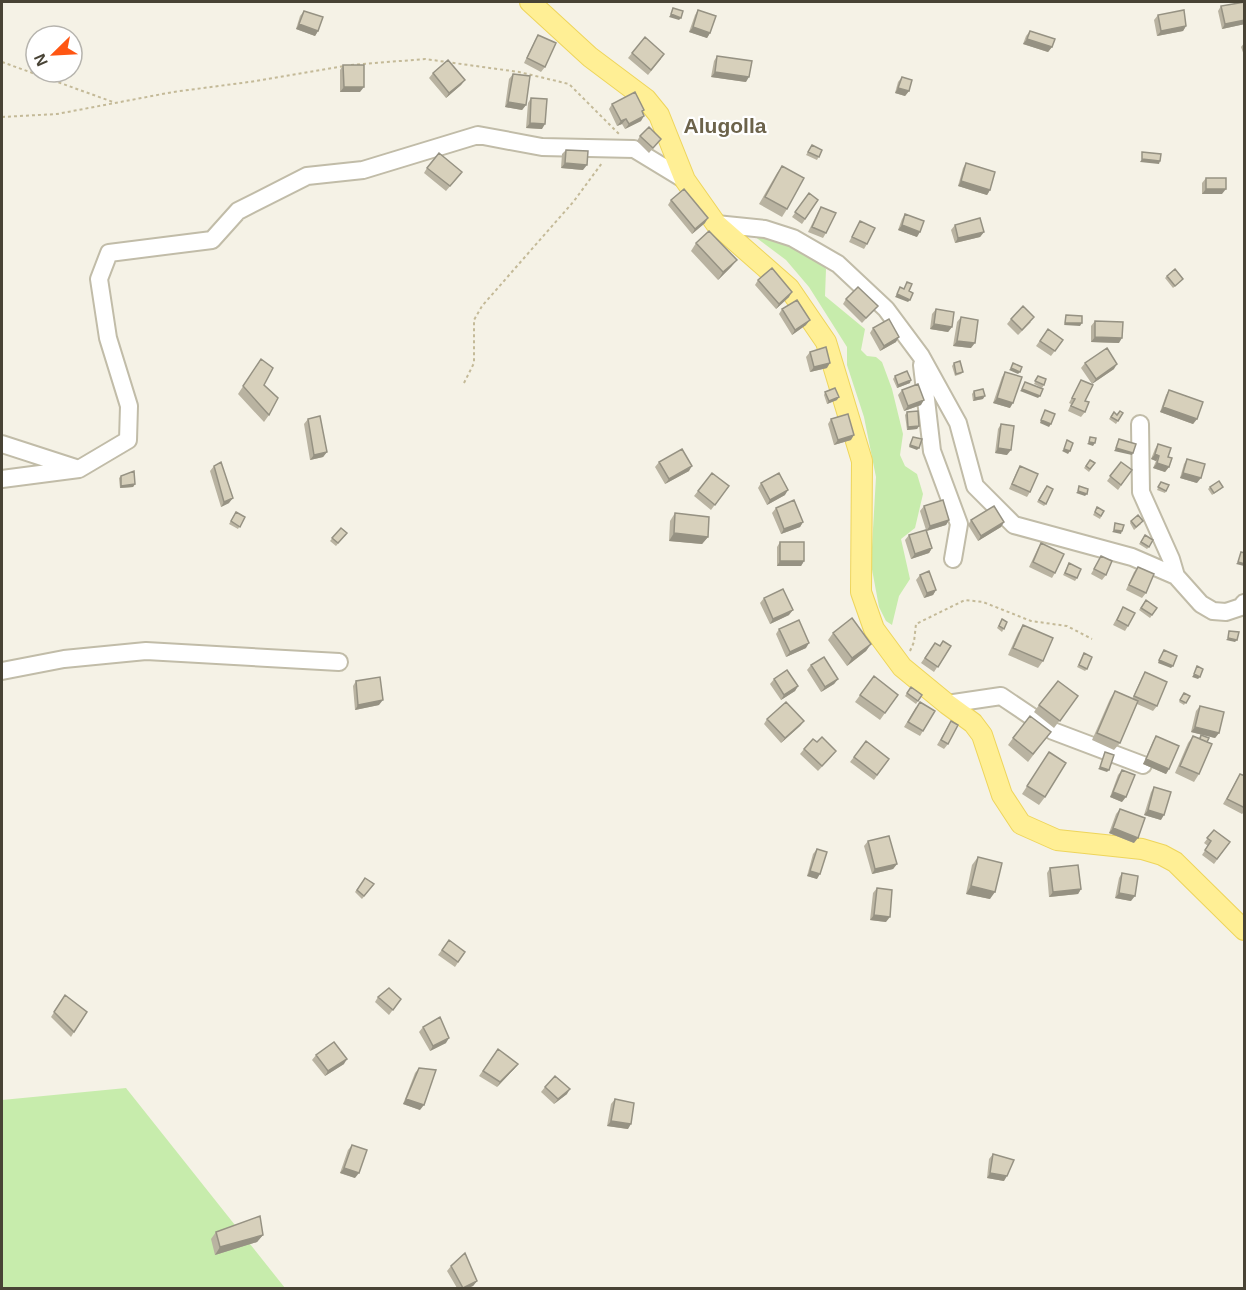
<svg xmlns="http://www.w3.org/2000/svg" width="1246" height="1290" font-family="Arial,sans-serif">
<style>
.green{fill:#c7ecac}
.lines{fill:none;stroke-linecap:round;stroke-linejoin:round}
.minor-casing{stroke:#c1bca8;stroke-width:20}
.major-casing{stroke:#eed55b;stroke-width:22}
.path{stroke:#c4ba98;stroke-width:2;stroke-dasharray:3 3;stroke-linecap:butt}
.minor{stroke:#fff;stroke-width:16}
.major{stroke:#ffef95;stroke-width:20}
.wall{fill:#b9b3a1}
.shaded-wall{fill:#969283}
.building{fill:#d7d0bb;stroke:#969283;stroke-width:1.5}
.labels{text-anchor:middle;stroke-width:4.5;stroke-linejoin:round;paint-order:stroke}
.quarter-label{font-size:21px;font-weight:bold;fill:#6c634b;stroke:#fff}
</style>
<rect width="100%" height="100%" fill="#f5f2e6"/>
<path class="green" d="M750 227 820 260 826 269 825 296 865 329 861 350 867 356 876 357 882 362 892 389 903 434 900 455 905 466 917 474 923 494 915 528 901 539 910 579 899 596 892 625 886 621 879 607 871 564 876 477 864 417 847 365V347L809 287 786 260 754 236Z
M126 1088 285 1288H2V1100Z"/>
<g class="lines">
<g class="minor-casing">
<path id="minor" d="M716 224 765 229 793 238 838 264 886 309 921 356 958 423 975 486 1014 525 1132 557 1176 576 1201 604 1213 611 1226 612 1241 607 1244 603
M922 365 932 451 959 524 953 559
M1140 424 1141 492 1171 559 1176 576
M2 444 76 468
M2 479 79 469 128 440 129 406 108 338 99 279 109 253 212 240 238 211 307 176 363 170 478 135 542 147 634 149 685 180
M2 671 64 659 146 651 339 662
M947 704 1001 696 1053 731 1143 765"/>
</g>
<g class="major-casing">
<path id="major" d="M530 2 590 57 646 99 659 115 685 180 716 224 789 288 826 342 862 461 861 592 874 629 902 667 947 704 973 723 982 735 1002 795 1021 824 1057 840 1142 849 1162 855 1175 862 1244 930"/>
</g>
<path class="path" d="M2 62 113 102
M351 65 425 59 519 72 569 84 619 134
M2 117 57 114 173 92 249 82 345 66
M464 383 474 363V320L482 306 574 201 602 163
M910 651 914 642 916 624 965 600 983 602 1031 621 1067 626 1092 639"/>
<use href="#minor" class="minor"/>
<use href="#major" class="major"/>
</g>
<path class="wall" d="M1245 2V24L1222 29 1218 11 1221 6Z
M698 10 710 33 707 38 689 32 695 15Z
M304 11 318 31 315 36 296 29 300 16Z
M1158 15 1186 26 1183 31 1157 36 1154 20Z
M1030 31 1052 47 1048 52 1023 44 1026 36Z
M538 35 545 67 541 72 524 63 535 40Z
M1245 42V58L1241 47Z
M632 53 661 59 648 75 628 58Z
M717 56 746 82 711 77 714 61Z
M343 65 360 92H340V70Z
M433 73 465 80 461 85 446 98 429 78Z
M513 74 526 105 522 110 505 107 509 79Z
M902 77 909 91 905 96 895 93 898 82Z
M531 98 542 129 526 128 528 103Z
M612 104 642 112 641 121 625 129 622 124 617 126 609 109Z
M640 136 661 139 649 153 637 141Z
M812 145 822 150 817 160 806 155Z
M566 150 583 170 561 168 562 154Z
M966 163 990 190 987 195 958 186 963 168Z
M782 166 787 209 782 217 759 204 777 173Z
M427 168 458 177 446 191 424 173Z
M1206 178 1222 194H1202V183Z
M809 193 818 200 802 224 792 217Z
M671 200 705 223 692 234 668 205Z
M821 207 826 233 823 238 808 232 818 212Z
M905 214 917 237 898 230 902 219Z
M860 221 867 244 864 249 849 242Z
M955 225 984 232 980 237 955 243 951 230Z
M696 243 737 260 731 267 718 280 691 251Z
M1167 276 1183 279 1173 288 1165 278Z
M758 280 789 297 776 309 755 285Z
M846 299 878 306 862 323 843 304Z
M782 309 806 325 792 335 779 314Z
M936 309 952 327 948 332 930 329 932 314Z
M961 317 971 348 953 346 957 322Z
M1011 319 1031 322 1018 335 1007 324Z
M1095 321 1119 343 1091 342V326Z
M873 328 896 342 880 351 870 333Z
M1048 329 1063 340 1051 356 1036 346Z
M810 352 827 368 810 372 806 357Z
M261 359 264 385 269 415 264 422 238 394Z
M954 363 963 372 961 374 955 376 952 366Z
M1085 363 1114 369 1092 384 1081 368Z
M1005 372 1010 408 993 403 1002 377Z
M895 376 910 383 897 388 893 379Z
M1038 376 1044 385 1042 388 1034 384Z
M1081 380 1085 401V412L1081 417 1068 411 1071 404 1069 403Z
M902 390 921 405 904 411 898 395Z
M1169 390 1197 419 1193 424 1160 412 1166 395Z
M974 391 983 399 973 401 972 394Z
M825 392 837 400 827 404 824 395Z
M907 412 919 426 917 429 907 430 905 415Z
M1114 412 1117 415 1123 413 1116 424 1109 419Z
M308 419 327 452 323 457 310 460 304 424Z
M831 419 851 440 834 445 828 424Z
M1001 424 1007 455 995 453 998 429Z
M1158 444 1169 467 1165 472 1153 468 1156 461 1151 459 1155 449Z
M1187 459 1197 483 1180 478 1184 464Z
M1090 460 1095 463 1089 472 1084 468Z
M659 462 689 471 665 484 655 467Z
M1121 462 1132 470 1118 490 1107 481Z
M214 466 229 503 221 507 210 471Z
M1020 466 1030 492 1027 497 1009 489 1017 471Z
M712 473 729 486 711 510 694 496Z
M121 476 135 484 133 487 120 488 119 478Z
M1161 482 1166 491 1165 493 1157 490Z
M761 483 785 495 767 505 758 488Z
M1210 487 1221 489 1212 495 1208 489Z
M1045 488 1046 504 1044 506 1037 502Z
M924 506 949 520 946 525 927 531 932 548 929 553 911 559 905 540 909 535 926 530 920 511Z
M1097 507 1104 511 1100 519 1093 515Z
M776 508 803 522 800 527 781 534 772 513Z
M236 512 245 517 238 529 229 524Z
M675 513 708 537 702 544 669 541 670 521Z
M971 520 1004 522 1001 527 978 541 968 525Z
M1131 521 1141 524 1134 530 1130 523Z
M341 528 347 533 336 546 330 541Z
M1145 535 1149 547 1147 549 1139 544Z
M780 542 804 561 801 566H777V547Z
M1041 543 1055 573 1052 578 1029 567 1038 548Z
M1101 556 1106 575 1102 580 1091 574Z
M1069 563 1077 578 1075 581 1063 575Z
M1138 567 1146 593 1142 598 1126 590 1134 572Z
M920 575 936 590 933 595 924 598 916 580Z
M764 598 789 615 770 624 760 603Z
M1146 600 1157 608 1150 618 1139 610Z
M1123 607 1128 626 1125 631 1113 625Z
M1002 619 1007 622 1002 632 997 628Z
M1023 625 1043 661 1038 668 1008 655 1018 633Z
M779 629 806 648 786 657 776 634Z
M833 633 871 644 866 651 847 666 828 640Z
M935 643 940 646H951L934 672 921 663Z
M1084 653 1087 669 1085 671 1077 667Z
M811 665 838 679 834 684 821 692 807 670Z
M1145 672 1157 706 1153 711 1137 704 1120 743 1114 750 1092 740 1110 699 1115 691 1132 699 1142 677Z
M874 676 898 695 880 720 855 702Z
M774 679 798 686 795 691 781 700 770 684Z
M356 681 379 705 355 710 353 686Z
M911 687 922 695 916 704 905 696Z
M1184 693 1190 696 1184 705 1179 702Z
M1078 696 1054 728 1034 712 1039 705Z
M1200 706 1219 733 1215 738 1191 732 1196 711Z
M916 707 923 731 920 736 904 727Z
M767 719 804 721 800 726 781 743 764 724Z
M951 721 948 744 944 749 937 745Z
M1051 732 1028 762 1008 745 1013 738Z
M1201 735 1199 774 1194 782 1175 773 1188 743 1193 736 1199 738Z
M1156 736 1169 769 1166 774 1143 764 1153 741Z
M866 741 889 759 874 780 850 762Z
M804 749 832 756 818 771 800 754Z
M1049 752 1045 797 1039 805 1022 794Z
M1122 770V802L1110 797 1118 775Z
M1240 774 1245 776V811L1242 814 1223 804Z
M1154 787 1161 820 1144 815 1151 792Z
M1120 809 1134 843 1109 833 1116 814Z
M1214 830 1230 842 1214 864 1202 855 1208 846 1204 843Z
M868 841 897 864 893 869 872 874 864 846Z
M817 849V879L807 876 813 854Z
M978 857 990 899 966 894 972 865Z
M1050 868 1081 889 1078 894 1049 897 1047 873Z
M1122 873 1131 901 1115 898 1119 878Z
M365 878 374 884 362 899 355 892Z
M877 888 886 922 870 920 873 893Z
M449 940 465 952 455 967 438 955Z
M65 995 74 1032 71 1037 51 1017Z
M378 997 401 999 389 1015 375 1002Z
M423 1027 446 1043 430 1051 419 1032Z
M498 1049 518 1064 514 1069 497 1087 479 1076Z
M316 1055 344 1064 325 1076 312 1060Z
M419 1068 420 1110 403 1104 415 1073Z
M545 1087 567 1094 554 1104 541 1092Z
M615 1099 628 1129 607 1126 611 1104Z
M352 1145 355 1178 340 1173 348 1150Z
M993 1154 1004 1181 987 1178 989 1159Z
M216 1232 263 1235 257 1242 215 1255 211 1239Z
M451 1266 477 1281 473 1286 468 1288H457L447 1271Z"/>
<path class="shaded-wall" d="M1192 2H1218L1217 3Z
M671 14 681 18 679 20 669 17Z
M1245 20V24L1222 29 1225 24Z
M299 24 318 31 315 36 296 29Z
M1186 26 1183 31 1157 36 1161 31Z
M693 27 710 33 707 38 689 32Z
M1027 39 1052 47 1048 52 1023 44Z
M715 72 749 77 746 82 711 77Z
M465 80 461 85 446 98 449 93Z
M344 87H364L360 92H340Z
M898 88 909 91 905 96 895 93Z
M508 102 526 105 522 110 505 107Z
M644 116 641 121 625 129 629 124Z
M626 119 622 124 617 126 621 121Z
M530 123 545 124 542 129 526 128Z
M1142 159 1160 161 1159 164 1140 162Z
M565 163 587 165 583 170 561 168Z
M961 181 990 190 987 195 958 186Z
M1206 189H1226L1222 194H1202Z
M708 218 705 223 692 234 695 229Z
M902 225 920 232 917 237 898 230Z
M984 232 980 237 955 243 958 238Z
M737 260 731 267 718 280 723 272Z
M792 292 789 297 776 309 779 304Z
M897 294 910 300 908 302 895 297Z
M810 320 806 325 792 335 795 330Z
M1065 323H1082L1080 326 1064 325Z
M934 324 952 327 948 332 930 329Z
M899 337 896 342 880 351 884 346Z
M1095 337 1122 338 1119 343 1091 342Z
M957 341 975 343 971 348 953 346Z
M830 363 827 368 810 372 814 367Z
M1117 364 1114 369 1092 384 1096 379Z
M1011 368 1020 372 1018 374 1009 370Z
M911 380 910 383 897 388 898 385Z
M1022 389 1040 396 1038 398 1020 391Z
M985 396 983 399 973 401 975 398Z
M839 397 837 400 827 404 829 401Z
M997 398 1013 403 1010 408 993 403Z
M924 400 921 405 904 411 908 406Z
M1163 407 1197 419 1193 424 1160 412Z
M1041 420 1051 424 1049 427 1040 423Z
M919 426 917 429 907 430 908 427Z
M854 435 851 440 834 445 838 440Z
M1089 442 1095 443 1093 446 1087 444Z
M910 445 919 448 917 450 909 447Z
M998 448 1011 450 1007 455 995 453Z
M1116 448 1133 453 1132 455 1114 451Z
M1064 449 1070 451 1068 454 1062 451Z
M327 452 323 457 310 460 314 455Z
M1155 454 1159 456 1156 461 1151 459Z
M1157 463 1169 467 1165 472 1153 468Z
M692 466 689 471 665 484 669 479Z
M1183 473 1201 478 1197 483 1180 478Z
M135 484 133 487 120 488 121 486Z
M788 490 785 495 767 505 770 500Z
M1078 491 1087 494 1085 496 1076 493Z
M233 498 229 503 221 507 224 502Z
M949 520 946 525 926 531 930 526Z
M803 522 800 527 781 534 784 529Z
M1004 522 1001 527 978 541 981 536Z
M1114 530 1122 531 1121 534 1112 532Z
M674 533 708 537 702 544 669 541Z
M932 548 929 553 911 559 915 554Z
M780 561H804L801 566H777Z
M1238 562 1245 564 1244 566 1236 564Z
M936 590 933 595 924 598 927 593Z
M793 610 789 615 770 624 773 619Z
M1228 638 1237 640 1235 642 1226 640Z
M809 643 806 648 786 657 790 652Z
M871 644 866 651 847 666 852 658Z
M1159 660 1173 666 1171 668 1158 663Z
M1194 674 1200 677 1198 679 1192 677Z
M838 679 834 684 821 692 825 687Z
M798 686 795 691 781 700 784 695Z
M383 700 379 705 355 710 358 705Z
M804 721 800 726 781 743 785 738Z
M1195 727 1219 733 1215 738 1191 732Z
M1146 759 1169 769 1166 774 1143 764Z
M1100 767 1109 770 1107 772 1098 769Z
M1113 792 1126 797 1122 802 1110 797Z
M1148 810 1164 815 1161 820 1144 815Z
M1113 828 1138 838 1134 843 1109 833Z
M897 864 893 869 872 874 875 869Z
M810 871 820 874 817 879 807 876Z
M971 886 995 892 990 899 966 894Z
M1081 889 1078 894 1049 897 1053 892Z
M1119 893 1135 896 1131 901 1115 898Z
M874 915 890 917 886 922 870 920Z
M449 1038 446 1043 430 1051 433 1046Z
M347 1059 344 1064 325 1076 328 1071Z
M518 1064 514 1069 497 1087 500 1082Z
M570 1089 567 1094 554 1104 558 1099Z
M406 1099 424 1105 420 1110 403 1104Z
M611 1121 631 1124 628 1129 607 1126Z
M344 1168 359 1173 355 1178 340 1173Z
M990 1173 1007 1176 1004 1181 987 1178Z
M263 1235 257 1242 215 1255 220 1247Z
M477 1281 473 1286 468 1288H463Z"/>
<path class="building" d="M1245 2V20L1225 24 1221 6Z
M673 8 683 11 681 18 671 14Z
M698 10 716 16 710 33 693 27Z
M1184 10 1186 26 1161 31 1158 15Z
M304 11 323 17 318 31 299 24Z
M1030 31 1055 39 1052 47 1027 39Z
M538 35 556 43 545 67 527 58Z
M645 37 664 54 651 70 632 53Z
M717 56 752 61 749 77 715 72Z
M448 60 465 80 449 93 433 73Z
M343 65H364V87H344Z
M513 74 530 76 526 105 508 102Z
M902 77 912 80 909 91 898 88Z
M635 92 644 110 642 111 644 116 629 124 626 119 621 121 612 104Z
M531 98 547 99 545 124 530 123Z
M649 127 661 139 653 148 640 136Z
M812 145 822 150 819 157 808 152Z
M566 150 588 151 587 165 565 163Z
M1142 152 1161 154 1160 161 1142 159Z
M439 153 462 172 450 186 427 168Z
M966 163 995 172 990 190 961 181Z
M782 166 804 178 787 209 765 197Z
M1206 178H1226V189H1206Z
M684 189 708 218 695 229 671 200Z
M809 193 818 200 805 219 795 212Z
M821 207 836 213 826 233 812 227Z
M905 214 924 221 920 232 902 225Z
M980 218 984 232 958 238 955 225Z
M860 221 875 228 867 244 852 237Z
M709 231 737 260 723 272 696 243Z
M772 268 792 292 779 304 758 280Z
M1175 269 1183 279 1175 286 1167 276Z
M907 282 912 284 909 291 913 293 910 300 897 294 900 287 904 289Z
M858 287 878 306 866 318 846 299Z
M797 300 810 320 795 330 782 309Z
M1023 306 1034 317 1022 330 1011 319Z
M936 309 954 312 952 327 934 324Z
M1066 315 1082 316V323H1065Z
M961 317 978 320 975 343 957 341Z
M889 319 899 337 884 346 873 328Z
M1095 321 1123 322 1122 338 1095 337Z
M1048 329 1063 340 1055 351 1040 341Z
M826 347 830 363 814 367 810 352Z
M1107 348 1117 364 1096 379 1085 363Z
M261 359 273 368 264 385 278 398 269 415 243 386Z
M960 361 963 372 956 374 954 363Z
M1013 363 1022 367 1020 372 1011 368Z
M907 371 911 380 898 385 895 376Z
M1005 372 1022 377 1013 403 997 398Z
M1038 376 1046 379 1044 385 1035 381Z
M1081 380 1093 385 1085 401 1089 402 1085 412 1071 406 1075 399 1072 398Z
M1025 382 1043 389 1040 396 1022 389Z
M918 384 924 400 908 406 902 390Z
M835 388 839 397 829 401 825 392Z
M983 389 985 396 975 398 974 391Z
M1169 390 1203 402 1197 419 1163 407Z
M1045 410 1055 414 1051 424 1041 420Z
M918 411 919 426 908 427 907 412Z
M1120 411 1123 413 1118 421 1111 417 1114 412 1117 415Z
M848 414 854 435 838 440 831 419Z
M320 416 327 452 314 455 308 419Z
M1001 424 1014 426 1011 450 998 448Z
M913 437 922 439 919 448 910 445Z
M1090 437 1096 438 1095 443 1089 442Z
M1119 439 1136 444 1133 453 1116 448Z
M1067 440 1073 443 1070 451 1064 449Z
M1158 444 1171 448 1168 457 1172 458 1169 467 1157 463 1159 456 1155 454Z
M682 449 692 466 669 479 659 462Z
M1187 459 1205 464 1201 478 1183 473Z
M1090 460 1095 463 1090 469 1086 466Z
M221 462 233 498 224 502 214 466Z
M1121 462 1132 470 1121 485 1110 476Z
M1020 466 1038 474 1030 492 1012 484Z
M134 471 135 484 121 486V476Z
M712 473 729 486 715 505 698 491Z
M779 473 788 490 770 500 761 483Z
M1219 481 1223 487 1214 493 1210 487Z
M1161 482 1169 485 1166 491 1158 487Z
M1047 486 1053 489 1046 504 1039 500Z
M1079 486 1088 489 1087 494 1078 491Z
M794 500 803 522 784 529 776 508Z
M943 500 949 520 930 526 924 506Z
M994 506 1004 522 981 536 971 520Z
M1097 507 1104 511 1101 516 1095 512Z
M236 512 245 517 240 527 231 521Z
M675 513 709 517 708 537 674 533Z
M1138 515 1143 521 1136 527 1131 521Z
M1115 523 1124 525 1122 531 1114 530Z
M341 528 347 533 338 543 332 538Z
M926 530 932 548 915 554 909 535Z
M1145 535 1153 540 1149 547 1141 542Z
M780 542H804V561H780Z
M1041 543 1064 554 1055 573 1033 562Z
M1241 552 1245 553V564L1238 562Z
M1101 556 1112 561 1106 575 1094 569Z
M1069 563 1081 569 1077 578 1065 573Z
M1138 567 1154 574 1146 593 1129 585Z
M929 571 936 590 927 593 920 575Z
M783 589 793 610 773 619 764 598Z
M1146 600 1157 608 1152 615 1141 608Z
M1123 607 1135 613 1128 626 1117 620Z
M852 618 871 644 852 658 833 633Z
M1002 619 1007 622 1004 629 999 626Z
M799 620 809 643 790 652 779 629Z
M1023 625 1053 638 1043 661 1013 648Z
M1229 631 1239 632 1237 640 1228 638Z
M943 641 951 646 938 667 925 658 935 643 940 646Z
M1164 650 1177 656 1173 666 1159 660Z
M1084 653 1092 657 1087 669 1079 665Z
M824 657 838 679 825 687 811 665Z
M1197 666 1203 669 1200 677 1194 674Z
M787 670 798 686 784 695 774 679Z
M1145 672 1167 682 1157 706 1134 696Z
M874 676 898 695 885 713 860 695Z
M380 677 383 700 358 705 356 681Z
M1058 681 1078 696 1060 721 1039 705Z
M911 687 922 695 918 701 907 693Z
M1115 691 1138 701 1120 743 1097 733Z
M1184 693 1190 696 1186 703 1180 700Z
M786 702 804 721 785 738 767 719Z
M920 702 935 711 923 731 908 722Z
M1200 706 1224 712 1219 733 1195 727Z
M1030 716 1051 732 1033 754 1013 738Z
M951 721 958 725 948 744 941 740Z
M1201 735 1209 738 1207 742 1200 739Z
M1156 736 1179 746 1169 769 1146 759Z
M1193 736 1212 744 1199 774 1180 766Z
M822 737 836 751 822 766 804 749 813 739 817 742Z
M866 741 889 759 877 775 854 757Z
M1049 752 1066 763 1045 797 1027 786Z
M1105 752 1114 755 1109 770 1100 767Z
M1122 770 1135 775 1126 797 1113 792Z
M1240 774 1245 776V808L1227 799Z
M1154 787 1171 792 1164 815 1148 810Z
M1120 809 1145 818 1138 838 1113 828Z
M1214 830 1230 842 1217 859 1205 850 1211 841 1207 838Z
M889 836 897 864 875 869 868 841Z
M817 849 827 852 820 874 810 871Z
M978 857 1002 863 995 892 971 886Z
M1078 865 1081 889 1053 892 1050 868Z
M1122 873 1138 876 1135 896 1119 893Z
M365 878 374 884 364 896 357 890Z
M877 888 892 890 890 917 874 915Z
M449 940 465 952 458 962 442 950Z
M389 988 401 999 393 1010 378 997Z
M65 995 87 1012 74 1032 54 1012Z
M440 1017 449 1038 433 1046 423 1027Z
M334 1042 347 1059 328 1071 316 1055Z
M498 1049 518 1064 500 1082 483 1071Z
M419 1068 436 1070 424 1105 406 1099Z
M555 1076 570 1089 558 1099 545 1087Z
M615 1099 634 1103 631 1124 611 1121Z
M352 1145 367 1150 359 1173 344 1168Z
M993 1154 1014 1160 1007 1176 990 1173Z
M260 1216 263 1235 220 1247 216 1232Z
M465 1253 477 1281 463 1288 451 1266Z"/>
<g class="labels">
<g class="quarter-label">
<text x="725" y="133">Alugolla</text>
</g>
</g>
<rect width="1246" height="1290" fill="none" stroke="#484335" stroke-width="6"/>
<g transform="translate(54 54) rotate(246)"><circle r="28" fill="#ffffff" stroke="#b6b4ae" stroke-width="1.5"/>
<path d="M0-4.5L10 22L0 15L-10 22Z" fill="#ff5613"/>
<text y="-9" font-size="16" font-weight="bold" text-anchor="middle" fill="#484335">N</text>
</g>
</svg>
